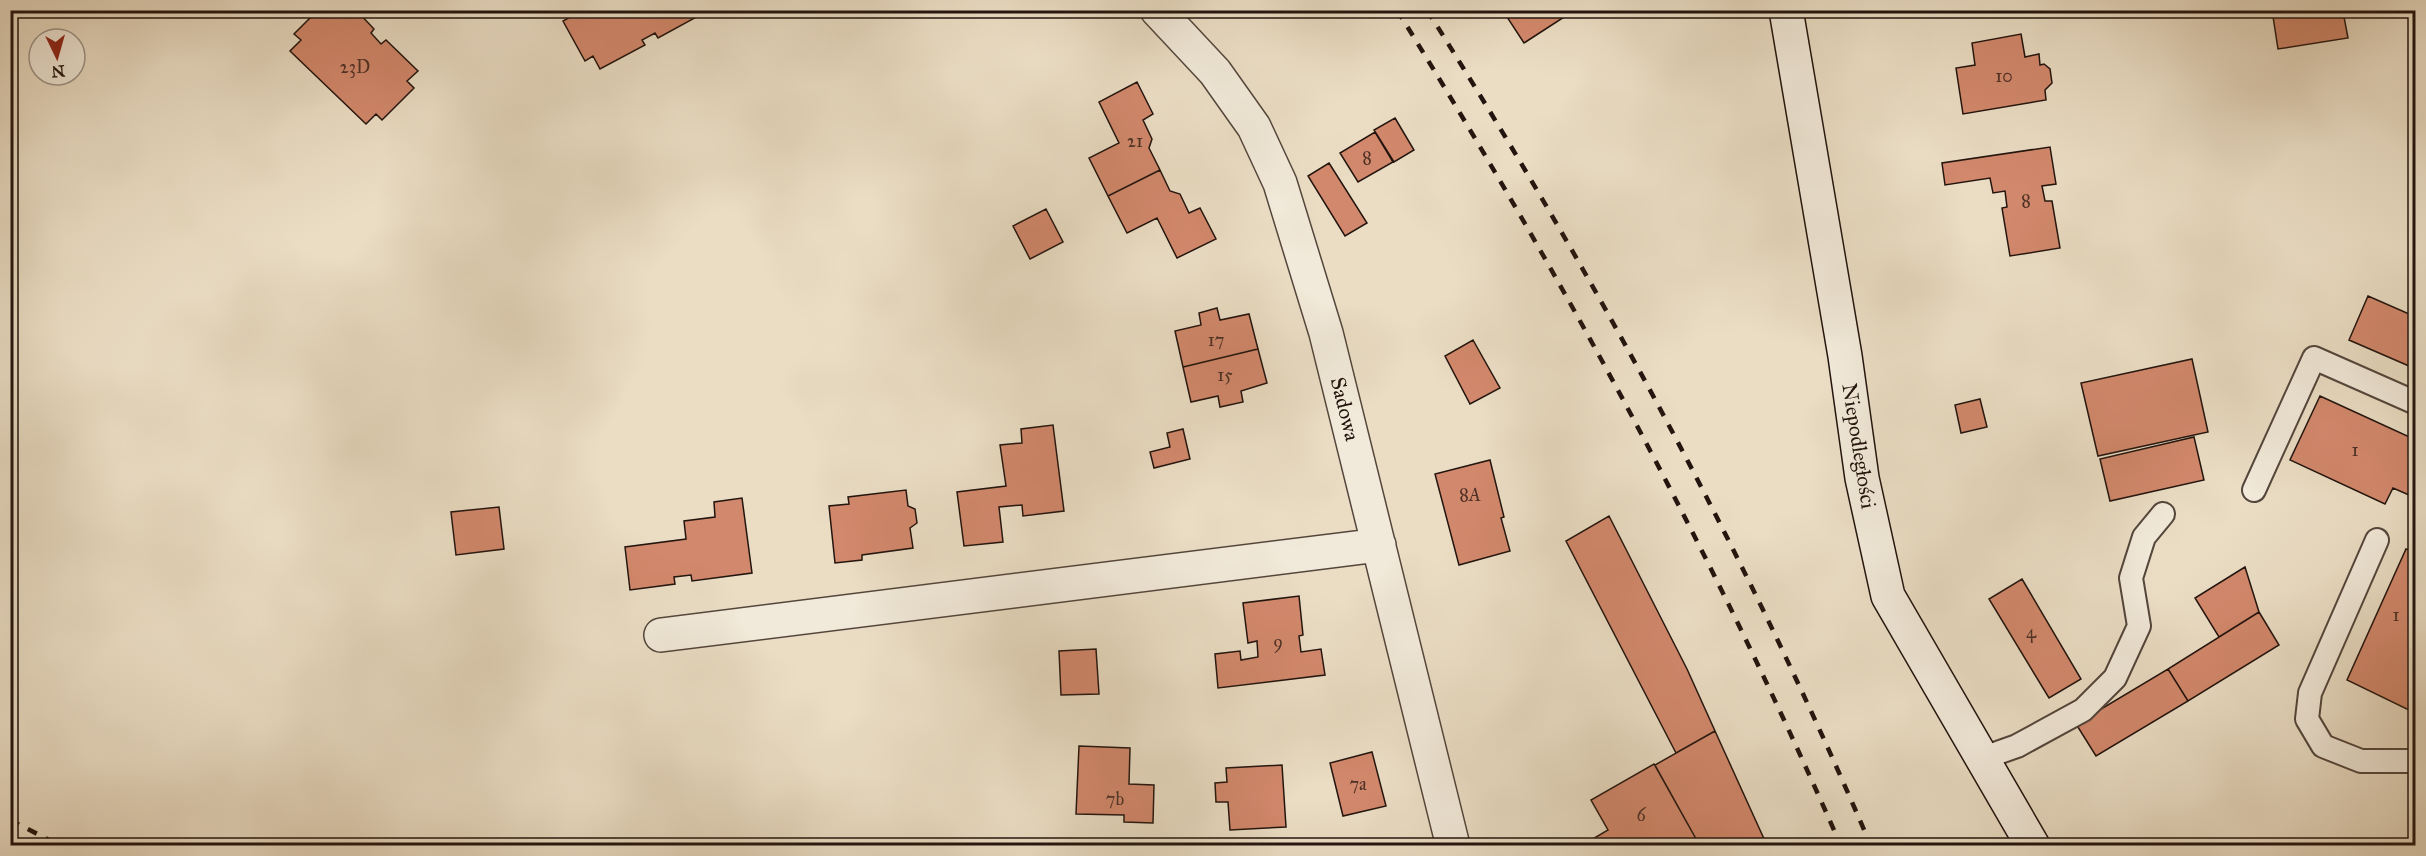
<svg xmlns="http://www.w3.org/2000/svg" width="2426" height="856" font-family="'IM FELL Great Primer',serif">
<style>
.building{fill:#d2886c;stroke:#22140e;stroke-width:1.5}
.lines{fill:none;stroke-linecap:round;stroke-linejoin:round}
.lane-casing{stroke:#54463c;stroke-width:26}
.street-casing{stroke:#54463c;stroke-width:36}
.secondary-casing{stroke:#22140e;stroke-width:36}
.lane{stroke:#f1e9d9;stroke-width:22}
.street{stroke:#f1e9d9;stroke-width:33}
.secondary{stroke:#f1e9d9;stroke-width:33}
.rail{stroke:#22140e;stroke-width:4.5;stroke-dasharray:10 10;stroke-linecap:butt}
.labels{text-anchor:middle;stroke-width:4.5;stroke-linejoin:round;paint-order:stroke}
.number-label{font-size:18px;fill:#4e3126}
.street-label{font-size:21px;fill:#22140e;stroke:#f1e9d9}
</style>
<rect width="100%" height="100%" fill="#eaddc4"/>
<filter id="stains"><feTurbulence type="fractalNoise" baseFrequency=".00333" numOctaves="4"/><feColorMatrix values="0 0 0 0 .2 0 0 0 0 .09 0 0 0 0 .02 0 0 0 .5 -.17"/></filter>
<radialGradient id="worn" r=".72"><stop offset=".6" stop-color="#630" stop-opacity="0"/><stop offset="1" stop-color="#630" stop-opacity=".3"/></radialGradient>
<path class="building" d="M318 10H356L374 29 371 33 381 44 386 40 418 71 407 81 414 88 382 120 376 114 366 124 290 51 301 40 294 34Z
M569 10H700L702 14 658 38 655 33 642 40 645 45 600 69 593 56 585 61 563 21 572 16Z
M1510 10H1575L1524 43 1505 14Z
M2272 10H2354L2355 16 2344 17 2348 38 2278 49Z
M2021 34 2025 57 2039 54 2040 65 2044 64 2050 69 2052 83 2045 90 2046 100 1963 114 1956 68 1975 65 1972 43Z
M1137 82 1153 114 1143 120 1152 139 1149 148 1160 170 1108 196 1089 158 1119 143 1099 102Z
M1395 118 1414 150 1394 162 1374 130Z
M1375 132 1393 162 1358 182 1340 153Z
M2050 147 2056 184 2042 186 2045 201H2052L2060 248 2010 256 2002 208 2007 207 2005 191 1993 193 1990 178 1945 185 1942 163Z
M1329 163 1367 223 1345 236 1308 176Z
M1160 170 1170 191 1180 194 1189 213 1200 208 1216 239 1177 258 1157 218 1127 233 1108 196Z
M1046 209 1063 242 1030 259 1013 226Z
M2368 296 2416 317V369L2349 340Z
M1217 308 1220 320 1249 314 1258 349 1183 367 1175 331 1201 325 1199 313Z
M1473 340 1500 388 1470 404 1445 356Z
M1258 349 1267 383 1241 391 1243 402 1220 407 1218 396 1191 402 1183 367Z
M2192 359 2208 432 2098 456 2081 383Z
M2320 396 2416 440V498L2393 488 2385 504 2290 460Z
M1980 399 1987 427 1961 433 1955 405Z
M1053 425 1064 511 1023 516 1022 505 999 507 1003 542 964 546 957 492 1006 486 1000 445 1022 443 1021 429Z
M1183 429 1190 459 1154 468 1150 452 1170 447 1167 433Z
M2194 437 2204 480 2110 501 2100 459Z
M1490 460 1504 517 1501 518 1510 551 1459 565 1435 474Z
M906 490 908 506 915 509 917 523 910 528 913 548 862 555V560L835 563 829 506 849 504 848 497Z
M742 498 752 573 692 581 691 575 674 577 675 584 630 590 625 547 686 539 684 521 715 517 714 502Z
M499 507 504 549 456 555 451 512Z
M1609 516 1687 669 1715 731 1676 753 1566 541Z
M2416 534V706L2413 712 2347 680 2406 549 2409 550Z
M2245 567 2259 612 2219 637 2195 598Z
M2022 579 2081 679 2049 698 1989 599Z
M1299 596 1303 635 1299 636 1301 652 1321 649 1325 675 1218 688 1215 654 1240 651 1241 660 1258 657 1257 641 1248 643 1243 603Z
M2259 612 2279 645 2188 701 2168 669Z
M1096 649 1099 694 1061 695 1059 651Z
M2168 669 2188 701 2096 756 2076 724Z
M1715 731 1765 841 1758 846H1700L1655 765Z
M1079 746 1130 748 1129 784 1154 785 1153 823 1124 822V815L1076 814Z
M1372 752 1386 806 1343 816 1330 763Z
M1654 764 1700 846H1581L1608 830 1591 800Z
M1282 765 1286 827 1230 830 1228 802H1216L1215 783 1227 782 1226 768Z"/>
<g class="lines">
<g class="lane-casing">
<path id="lane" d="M2254 490 2314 358 2416 403
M2377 540 2310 693 2307 719 2323 746 2361 761H2413L2416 758
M1983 758 2017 746 2083 710 2115 678 2139 626 2131 578 2144 537 2163 514"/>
</g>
<g class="street-casing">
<path id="street" d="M1157 10 1215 72 1254 127 1280 183 1326 333 1453 846
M661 635 1379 545"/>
</g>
<g class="secondary-casing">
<path id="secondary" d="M1786 10 1845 356 1862 478 1888 596 2033 846"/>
</g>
<use href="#lane" class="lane"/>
<use href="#street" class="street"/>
<use href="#secondary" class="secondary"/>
<path class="rail" d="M1397 10C1564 279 1714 556 1841 846
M1427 10C1595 276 1747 556 1871 846
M10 820 61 846"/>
</g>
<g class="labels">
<g class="number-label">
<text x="355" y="73">23D</text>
<text x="2004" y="82">10</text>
<text x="1135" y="147">21</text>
<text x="1367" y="164">8</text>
<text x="2026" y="207">8</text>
<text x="1216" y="346">17</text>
<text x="1225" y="381">15</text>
<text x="2355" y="456">1</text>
<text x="1470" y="501">8A</text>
<text x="2396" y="621">1</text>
<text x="2031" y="638">4</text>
<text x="1278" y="648">9</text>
<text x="1358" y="790">7a</text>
<text x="1115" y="805">7b</text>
<text x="1641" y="821">6</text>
</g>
<g class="street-label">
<text transform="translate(1345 409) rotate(76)" y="7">Sadowa</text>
<text transform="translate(1859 446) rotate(81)" y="7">Niepodległości</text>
</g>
</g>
<rect width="2426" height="856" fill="none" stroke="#eaddc4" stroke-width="36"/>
<rect x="12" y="12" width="2402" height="832" fill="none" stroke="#22140e" stroke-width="3"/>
<rect x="18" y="18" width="2390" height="820" fill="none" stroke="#22140e" stroke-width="1.5"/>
<g transform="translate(57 57) rotate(175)"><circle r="28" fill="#f1e9d9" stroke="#9e9488" stroke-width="1.5"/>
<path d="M0-4.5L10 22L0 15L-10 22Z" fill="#8f2418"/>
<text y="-9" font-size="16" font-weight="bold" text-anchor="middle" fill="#22140e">N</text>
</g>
<rect width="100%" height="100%" filter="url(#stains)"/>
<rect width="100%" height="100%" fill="url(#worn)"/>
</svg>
